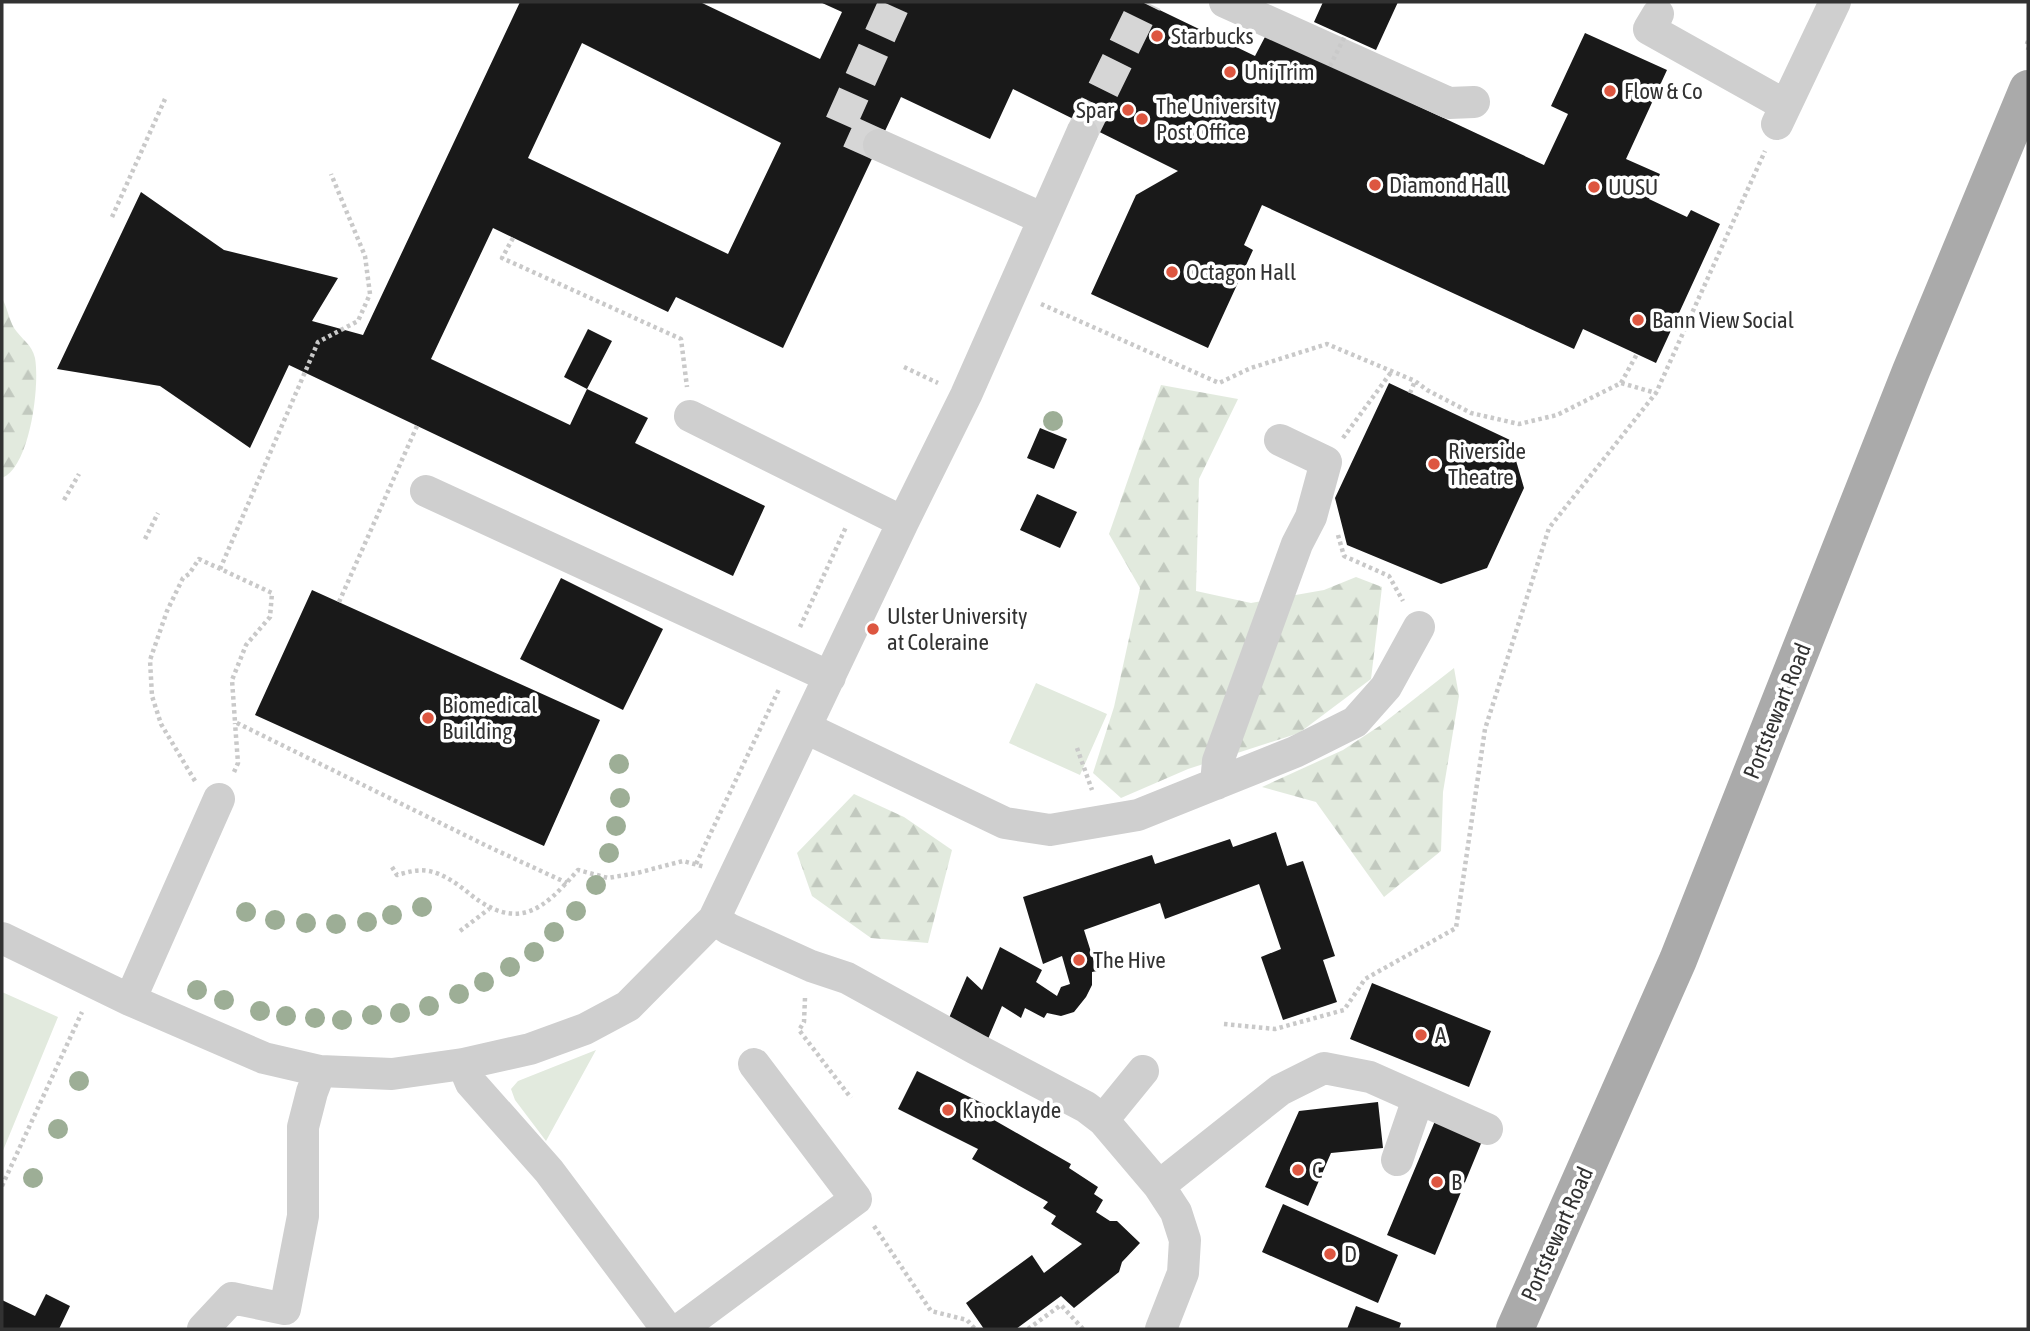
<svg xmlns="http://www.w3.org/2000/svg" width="2030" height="1331" font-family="'Asap Condensed',sans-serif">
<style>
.grass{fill:#e2eade}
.forest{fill:url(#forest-firs)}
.building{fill:#191919;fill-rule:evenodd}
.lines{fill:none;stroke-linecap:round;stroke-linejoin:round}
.minor-tunnel{stroke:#d6d6d6;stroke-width:32;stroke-dasharray:32 16;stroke-linecap:butt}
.path{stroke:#c9c9c9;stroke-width:4.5;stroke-dasharray:3.5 3.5;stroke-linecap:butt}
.minor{stroke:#cfcfcf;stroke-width:32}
.major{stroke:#aaa;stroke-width:38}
.path-bridge{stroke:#c9c9c9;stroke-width:4.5;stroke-dasharray:3.5 3.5;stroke-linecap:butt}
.tree{fill:#9dae96}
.poi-dot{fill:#dd5640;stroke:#fff;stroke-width:2.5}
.labels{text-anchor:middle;stroke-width:7;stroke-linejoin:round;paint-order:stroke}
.poi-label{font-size:23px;fill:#323232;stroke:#fff;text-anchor:start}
.street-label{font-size:23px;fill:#323232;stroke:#fff}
</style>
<defs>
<pattern id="forest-firs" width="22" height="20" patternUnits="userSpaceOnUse" patternTransform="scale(1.75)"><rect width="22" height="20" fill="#e2eade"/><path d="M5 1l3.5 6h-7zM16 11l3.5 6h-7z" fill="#c2c9bf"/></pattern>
</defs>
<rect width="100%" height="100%" fill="#fff"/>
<path class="grass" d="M1036 683 1107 714 1080 775 1009 743Z
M2 992 58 1017 2 1153Z
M596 1050 546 1141 515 1100 511 1089 518 1081Z"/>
<path class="forest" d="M2 298C7 307 9 319 14 328 21 339 32 344 35 358 40 386 30 467 2 478Z
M1161 385 1238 399 1199 479 1196 591 1251 603 1324 590 1356 577 1382 587 1371 679 1299 733 1188 769 1121 798 1093 773 1114 707 1140 588 1109 534Z
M1454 668 1459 696 1443 792 1441 851 1384 897 1316 802 1262 787 1343 750 1381 725Z
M854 794 904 817 952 850 928 943 871 938 812 896 797 853Z"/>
<path class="building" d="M520 2H700L820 59 842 12 820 2H1143L1255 56 1266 35 1544 165 1568 114 1551 106 1585 33 1667 70 1626 159 1660 174 1649 199 1687 217 1691 210 1720 224 1656 363 1583 329 1574 349 1262 205 1244 245 1253 250 1208 348 1091 294 1136 195 1178 171 1013 89 990 139 901 97 783 348 676 297 668 312 493 228 431 359 570 425 587 389 564 377 588 329 612 341 587 389 648 418 635 443 765 506 733 576 289 365 250 448 160 386 57 369 141 192 224 250 338 278 312 321 363 335ZM582 43 781 143 728 254 528 158Z
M1323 2H1398L1376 50 1314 22Z
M1389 383 1510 440 1524 488 1487 568 1441 584 1347 545 1335 498Z
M1040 428 1067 439 1054 469 1027 458Z
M1037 494 1077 512 1060 548 1020 530Z
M561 578 663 629 623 710 520 659Z
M312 590 600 720 544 846 255 715Z
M1276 832 1287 866 1303 861 1335 956 1323 960 1337 1002 1283 1020 1261 957 1281 949 1259 884 1165 919 1160 903 1084 930 1097 971 1092 972V985L1086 997 1074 1012 1061 1016 1047 1013 1044 1018 1025 1008 1021 1018 1002 1006 988 1039 949 1018 967 976 982 990 1000 947 1042 970 1036 982 1057 996 1061 987 1070 984 1062 956 1043 964 1023 897 1152 855 1155 864 1230 839 1233 847Z
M1372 983 1491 1031 1469 1087 1350 1039Z
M917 1071 998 1111 994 1120 1071 1164 1069 1168 1098 1187 1094 1194 1103 1200 1096 1212 1110 1221H1117L1140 1243 1122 1262 1119 1272 1074 1308 1061 1296 1016 1329H984L966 1303 1032 1255 1044 1273 1082 1244 1051 1224 1056 1216 1043 1208 1048 1202 972 1159 978 1149 898 1109Z
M1378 1102 1383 1148 1331 1153 1308 1206 1265 1187 1299 1111Z
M1440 1109 1487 1129 1435 1255 1387 1235Z
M1283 1204 1398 1255 1378 1303 1262 1252Z
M46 1294 70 1306 59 1329H2V1300L35 1316Z
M1356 1306 1401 1323 1399 1329H1347Z"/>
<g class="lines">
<path class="minor-tunnel" d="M1082 133 1146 2
M879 145 839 127 895 2"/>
<path class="path" d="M2028 41 2026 47 2028 48
M112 217 165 99
M513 238 502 258 681 339 687 387
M1041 304 1219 383 1251 368 1327 344 1415 381 1427 390 1471 413 1519 424 1557 415 1621 383 1656 393
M904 367 938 383
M1621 383 1637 354
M1410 393 1415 381
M1343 438 1392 371
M64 500 79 474
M1338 535 1344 556 1389 576 1403 601
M145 539 158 513
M220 569 318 342 358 321 370 294 365 256 331 174
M339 602 417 426
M800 627 846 527
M1077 748 1092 790
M234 772 238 763 235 723
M195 781 161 724 152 696 150 660 167 611 183 578 189 574 199 559 272 593 270 617 246 645 232 680 235 722 487 846 567 883
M696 864 780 687
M392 867 397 875C408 872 418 869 429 871 444 874 459 885 471 895 519 932 544 909 578 870L608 878 637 873 683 861 705 867
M460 931 489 909
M805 998 804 1022 799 1030 851 1098
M1224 1024 1275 1029 1344 1010 1365 979 1456 928 1485 729 1549 528 1656 393 1765 151
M2 1186 82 1012
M874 1226 931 1311 967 1320 975 1329
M1028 1329 1061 1305 1083 1329"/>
<path class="minor" d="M1225 2 1449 103 1474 102
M1658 14 1649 29 1785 105
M1777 124 1835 2
M879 145 1044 219
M690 416 903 522
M426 491 830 677
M806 728 1005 823 1050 830 1138 815 1295 752 1355 722 1386 687 1419 627
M1216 784 1218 761 1297 544 1311 517 1326 462 1280 440
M714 919 729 929 811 966 847 978 976 1049 1086 1107 1103 1120 1159 1186 1176 1212 1185 1240 1183 1273 1161 1329
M2 938 130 1000 264 1058 320 1071 392 1074 463 1064 530 1049 585 1029 628 1006 714 919 903 522 966 395 1082 133
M130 1000 219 799
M463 1064 471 1083 549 1171 667 1329
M1103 1120 1143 1071
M1397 1160 1418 1099
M1159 1186 1280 1090 1324 1068 1370 1077 1487 1129
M203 1329 232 1298 285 1309 303 1216V1127L312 1092 320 1071
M680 1329 856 1199 754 1064"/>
<path class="major" d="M1515 1329 1678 960 1911 371 2028 89"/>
<path class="path-bridge" d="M1330 66 1345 36"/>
</g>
<g class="tree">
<circle cx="1053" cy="421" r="10"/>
<circle cx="619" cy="764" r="10"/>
<circle cx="620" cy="798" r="10"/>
<circle cx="616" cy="826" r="10"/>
<circle cx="609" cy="853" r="10"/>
<circle cx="596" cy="885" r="10"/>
<circle cx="422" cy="907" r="10"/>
<circle cx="576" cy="911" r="10"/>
<circle cx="246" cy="912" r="10"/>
<circle cx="392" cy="915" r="10"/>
<circle cx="275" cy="920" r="10"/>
<circle cx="367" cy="922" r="10"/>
<circle cx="306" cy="923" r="10"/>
<circle cx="336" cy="924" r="10"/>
<circle cx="554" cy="932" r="10"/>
<circle cx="534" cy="952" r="10"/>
<circle cx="510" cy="967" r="10"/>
<circle cx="484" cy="982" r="10"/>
<circle cx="197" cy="990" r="10"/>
<circle cx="459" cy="994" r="10"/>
<circle cx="224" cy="1000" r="10"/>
<circle cx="429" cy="1006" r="10"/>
<circle cx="260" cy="1011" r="10"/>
<circle cx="400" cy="1013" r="10"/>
<circle cx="372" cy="1015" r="10"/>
<circle cx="286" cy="1016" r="10"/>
<circle cx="315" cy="1018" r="10"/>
<circle cx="342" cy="1020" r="10"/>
<circle cx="79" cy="1081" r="10"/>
<circle cx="58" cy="1129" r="10"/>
<circle cx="33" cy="1178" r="10"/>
</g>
<g class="poi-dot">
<circle cx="1157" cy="36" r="7"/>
<circle cx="1230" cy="72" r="7"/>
<circle cx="1610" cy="91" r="7"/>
<circle cx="1128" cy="110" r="7"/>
<circle cx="1142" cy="119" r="7"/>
<circle cx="1375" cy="185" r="7"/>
<circle cx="1594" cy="187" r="7"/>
<circle cx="1172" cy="272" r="7"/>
<circle cx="1638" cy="320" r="7"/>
<circle cx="1434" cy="464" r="7"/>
<circle cx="873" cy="629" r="7"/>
<circle cx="428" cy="718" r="7"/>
<circle cx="1079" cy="960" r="7"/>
<circle cx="1421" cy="1035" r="7"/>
<circle cx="948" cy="1110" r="7"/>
<circle cx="1298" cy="1170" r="7"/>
<circle cx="1437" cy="1182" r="7"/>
<circle cx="1330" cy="1254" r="7"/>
</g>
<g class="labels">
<g class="poi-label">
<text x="1171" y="44">Starbucks</text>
<text x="1244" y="80">Uni Trim</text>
<text x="1624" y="99">Flow &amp; Co</text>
<text x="1156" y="114">The University<tspan x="1156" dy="26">Post Office</tspan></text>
<text x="1114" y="118" text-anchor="end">Spar</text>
<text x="1389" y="193">Diamond Hall</text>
<text x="1608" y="195">UUSU</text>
<text x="1186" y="280">Octagon Hall</text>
<text x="1652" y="328">Bann View Social</text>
<text x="1448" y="459">Riverside<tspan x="1448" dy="26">Theatre</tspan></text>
<text x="887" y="624">Ulster University<tspan x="887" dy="26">at Coleraine</tspan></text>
<text x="442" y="713">Biomedical<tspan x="442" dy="26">Building</tspan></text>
<text x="1093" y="968">The Hive</text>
<text x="1435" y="1043">A</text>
<text x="962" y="1118">Knocklayde</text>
<text x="1312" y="1178">C</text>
<text x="1451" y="1190">B</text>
<text x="1344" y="1262">D</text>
</g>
<g class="street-label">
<text transform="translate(1777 711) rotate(-68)" y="8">Portstewart Road</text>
<text transform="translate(1557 1234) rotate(-66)" y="8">Portstewart Road</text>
</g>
</g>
<rect width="2030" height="1331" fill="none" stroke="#323232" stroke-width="7"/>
</svg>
